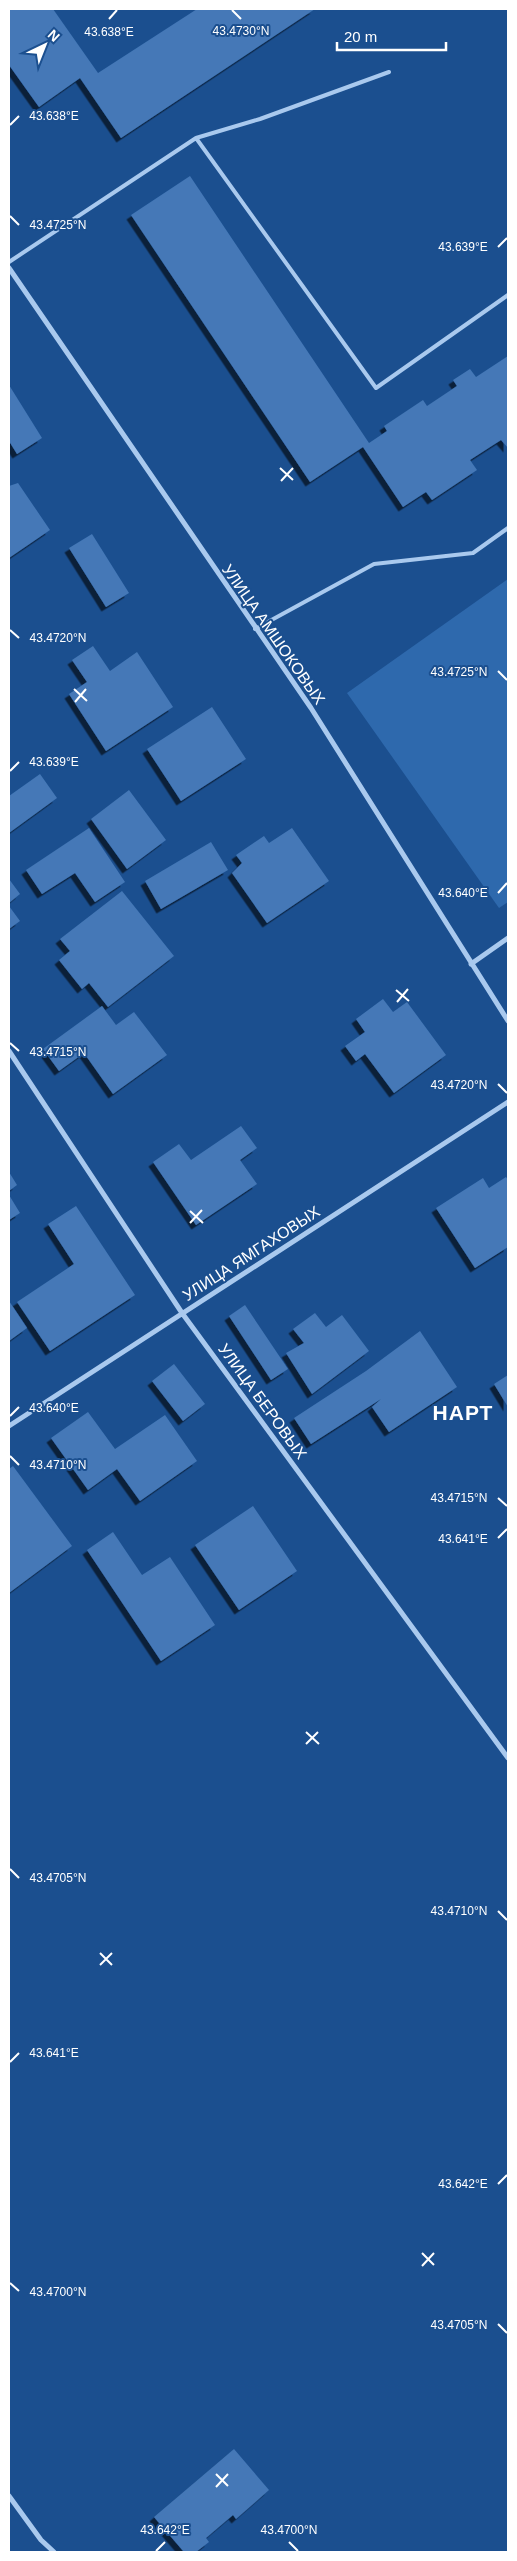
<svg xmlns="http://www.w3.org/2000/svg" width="517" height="2561" font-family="Arial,sans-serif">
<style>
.green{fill:#2e69ad}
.building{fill:#4478b7;filter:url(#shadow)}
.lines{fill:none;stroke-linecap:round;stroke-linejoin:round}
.service{stroke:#a9c9ee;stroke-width:4}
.minor{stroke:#a9c9ee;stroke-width:5}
.ticks{fill:none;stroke:#fff;stroke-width:2}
.labels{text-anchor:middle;stroke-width:4;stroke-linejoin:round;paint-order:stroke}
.street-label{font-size:16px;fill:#fff;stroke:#1b4f8f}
.district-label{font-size:21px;font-weight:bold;letter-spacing:1px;fill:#fff;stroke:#1b4f8f}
.ticks-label{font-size:12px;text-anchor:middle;fill:#fff;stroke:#1b4f8f;stroke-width:4;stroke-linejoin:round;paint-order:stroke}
</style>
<defs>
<filter id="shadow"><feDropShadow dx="-4.5" dy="4.5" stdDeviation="0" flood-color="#0009"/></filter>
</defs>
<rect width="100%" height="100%" fill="#1b4f8f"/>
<path class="green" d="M508 579V902L499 908 347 693Z"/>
<path class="building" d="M9 9H53L98 73 197 9H315L121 138 80 78 39 107 9 65Z
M190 176 369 443 387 431 384 426 423 400 427 406 457 386 453 380 470 369 476 377 508 356V448L501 440 470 460 477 470 432 500 426 492 403 507 363 447 310 482 131 215Z
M9 385 42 438 17 454 9 441Z
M18 483 50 530 9 558V486Z
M92 534 129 593 106 607 69 548Z
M93 646 110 671 137 652 173 707 106 751 69 694 87 682 72 660Z
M212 707 246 759 181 801 147 749Z
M40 774 57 798 9 833V796Z
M129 790 166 840 127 869 91 819Z
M89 828 125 882 95 902 75 873 42 894 26 870Z
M292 828 329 881 267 923 232 873 242 863 236 855 264 836 269 843Z
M211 842 228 870 161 909 145 881Z
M9 879 20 894 9 903Z
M122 891 174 956 108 1007 89 983 82 989 59 960 70 951 60 939Z
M9 906 20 921 9 929Z
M383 999 393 1012 407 1002 446 1055 394 1093 365 1054 356 1061 345 1046 365 1032 356 1019Z
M102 1006 116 1025 134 1012 167 1055 113 1094 84 1053 59 1071 43 1049Z
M241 1126 257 1148 240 1160 257 1184 196 1225 153 1162 179 1144 191 1160Z
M9 1172 17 1185 9 1191Z
M506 1177 508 1180V1247L475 1268 436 1208 483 1178 489 1188Z
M9 1195 20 1213 9 1220Z
M76 1206 135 1295 50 1351 17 1302 74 1264 48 1224Z
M9 1301 27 1328 9 1341Z
M245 1305 288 1369 271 1380 229 1316Z
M315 1313 326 1327 342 1315 369 1351 312 1394 286 1353 304 1343 293 1329Z
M420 1331 457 1387 389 1432 372 1407 381 1399 311 1444 294 1418 366 1371Z
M174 1364 205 1404 183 1421 152 1381Z
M508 1375V1407L494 1384Z
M88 1412 115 1449 165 1415 197 1461 140 1501 117 1469 88 1490 51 1438Z
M13 1466 72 1546 9 1593V1469Z
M253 1506 297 1571 239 1610 195 1545Z
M113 1532 142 1575 170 1557 215 1625 161 1661 87 1550Z
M234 2449 269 2490 236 2519 233 2515 206 2538 209 2542 196 2552H184L154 2517Z"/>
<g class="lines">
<path class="service" d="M196 138 260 119 389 72
M9 262 196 138 376 388 508 295
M255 629 374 564 473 553 508 528"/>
<path class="minor" d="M9 268 311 708 508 1021
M471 964 508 938
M9 1051 182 1313 508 1758
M9 1426 508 1102
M9 2496 41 2540 54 2552"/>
</g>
<path class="ticks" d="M232 10 241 19M109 19 117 10M10 125 19 116M10 216 19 225M498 247 507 238M280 468 293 480M281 481 293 468M10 630 19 638M498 671 507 680M74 689 87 701M75 702 86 689M10 771 19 762M498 893 507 883M396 990 409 1001M397 1002 408 989M10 1043 19 1051M498 1084 507 1093M190 1211 203 1223M190 1223 202 1210M10 1416 19 1407M10 1456 19 1465M498 1498 507 1506M498 1538 507 1529M306 1732 319 1744M306 1744 318 1732M10 1869 19 1878M498 1911 507 1920M100 1953 112 1965M100 1965 112 1953M10 2062 19 2053M498 2184 507 2175M422 2253 434 2265M422 2266 434 2253M10 2283 19 2291M498 2324 507 2333M216 2474 228 2486M216 2487 228 2474M289 2542 298 2551M156 2551 165 2542"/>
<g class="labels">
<g class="street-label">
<text transform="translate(274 634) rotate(55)" y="6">УЛИЦА АМШОКОВЫХ</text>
<text transform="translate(251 1253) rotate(-33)" y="6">УЛИЦА ЯМГАХОВЫХ</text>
<text transform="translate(263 1401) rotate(54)" y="6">УЛИЦА БЕРОВЫХ</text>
</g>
<g class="district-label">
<text x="463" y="1420">НАРТ</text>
</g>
</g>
<g class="ticks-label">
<text x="241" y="35">43.4730°N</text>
<text x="109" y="36">43.638°E</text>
<text x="54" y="120">43.638°E</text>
<text x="58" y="229">43.4725°N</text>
<text x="463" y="251">43.639°E</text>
<text x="58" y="642">43.4720°N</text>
<text x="459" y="676">43.4725°N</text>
<text x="54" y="766">43.639°E</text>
<text x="463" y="897">43.640°E</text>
<text x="58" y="1056">43.4715°N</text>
<text x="459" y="1089">43.4720°N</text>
<text x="54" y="1412">43.640°E</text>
<text x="58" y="1469">43.4710°N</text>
<text x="459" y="1502">43.4715°N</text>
<text x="463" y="1543">43.641°E</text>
<text x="58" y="1882">43.4705°N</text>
<text x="459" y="1915">43.4710°N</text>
<text x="54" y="2057">43.641°E</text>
<text x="463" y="2188">43.642°E</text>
<text x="58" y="2296">43.4700°N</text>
<text x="459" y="2329">43.4705°N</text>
<text x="165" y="2534">43.642°E</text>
<text x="289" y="2534">43.4700°N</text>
</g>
<rect width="517" height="2561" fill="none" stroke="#ffffff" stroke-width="20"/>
<g transform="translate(45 45) rotate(43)" stroke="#1b4f8f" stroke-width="4" paint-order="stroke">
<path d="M0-4L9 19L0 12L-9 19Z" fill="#ffffff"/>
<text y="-8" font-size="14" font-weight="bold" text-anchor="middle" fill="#ffffff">N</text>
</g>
<path d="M337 42v8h109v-8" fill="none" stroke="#ffffff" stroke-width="2.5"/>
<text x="344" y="42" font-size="15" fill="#ffffff" stroke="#1b4f8f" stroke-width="4" paint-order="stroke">20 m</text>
</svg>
